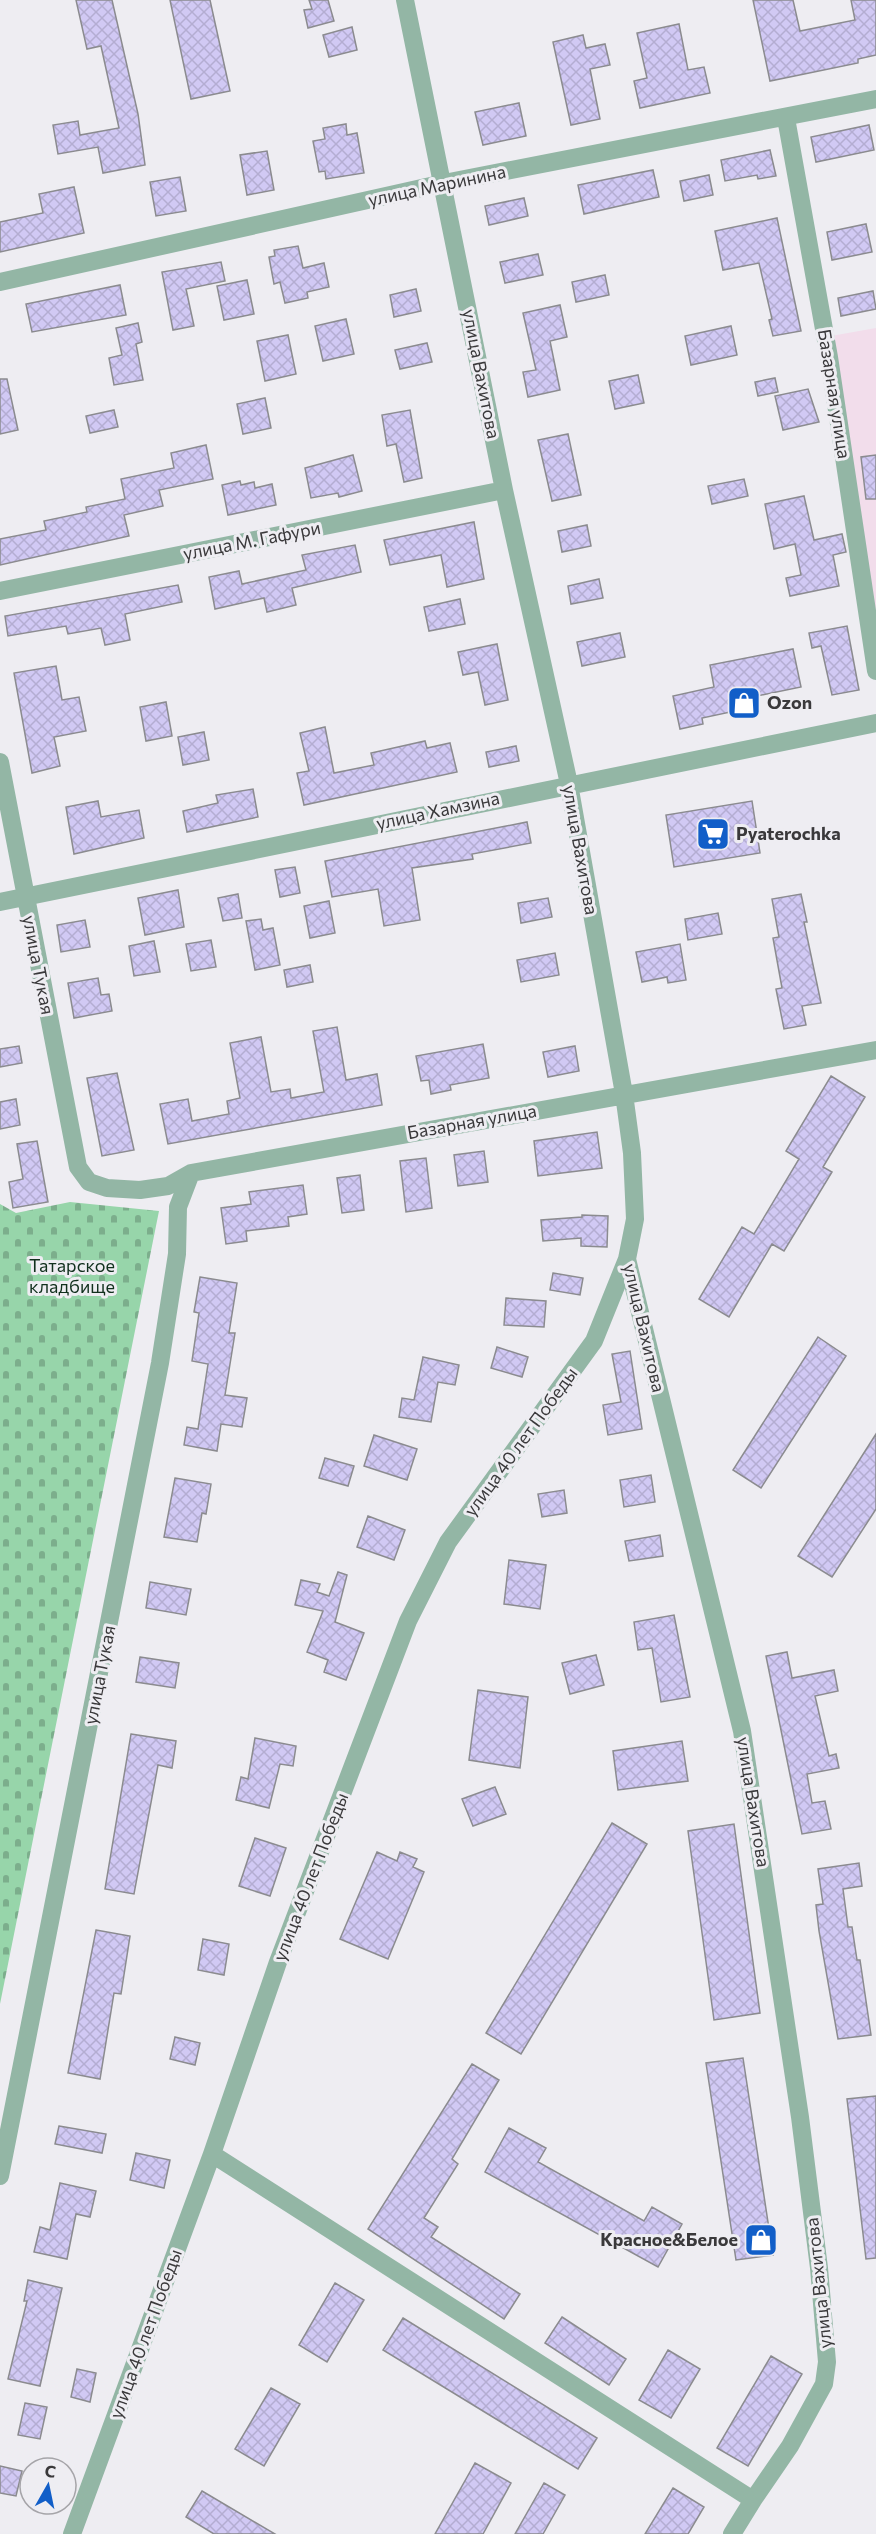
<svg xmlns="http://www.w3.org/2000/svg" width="876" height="2534" font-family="Commissioner,sans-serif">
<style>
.commercial{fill:#f2ddeb}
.cemetery{fill:url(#cemetery-stones)}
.building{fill:url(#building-cross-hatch);stroke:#8b8b8f;stroke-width:1.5}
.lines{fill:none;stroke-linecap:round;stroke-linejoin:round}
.minor{stroke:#93b6a5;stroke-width:18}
.labels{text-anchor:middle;stroke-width:6;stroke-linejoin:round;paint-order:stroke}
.street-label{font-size:18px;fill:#3a393b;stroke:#eeedf2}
.poi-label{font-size:18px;font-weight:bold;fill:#3a393b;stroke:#eeedf2;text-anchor:start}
.park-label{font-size:18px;fill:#11301d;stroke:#eeedf2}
</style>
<defs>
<pattern id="cemetery-stones" width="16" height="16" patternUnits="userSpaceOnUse" patternTransform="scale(1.5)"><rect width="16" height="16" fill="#97d5aa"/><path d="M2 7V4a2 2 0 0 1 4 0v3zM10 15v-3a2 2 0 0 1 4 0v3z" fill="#7cae8c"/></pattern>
<pattern id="building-cross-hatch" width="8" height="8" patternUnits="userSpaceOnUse" patternTransform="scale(1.5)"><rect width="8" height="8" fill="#d1c9f4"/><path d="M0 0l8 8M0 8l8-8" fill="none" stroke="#b4add2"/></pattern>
</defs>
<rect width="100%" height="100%" fill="#eeedf2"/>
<path class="commercial" d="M876 328V641L831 336Z"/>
<path class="cemetery" d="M70 1202 159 1211 0 2004V1204L16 1213Z"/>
<path class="building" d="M76 0H112L138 114 145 165 103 173 98 147 58 154 53 125 78 121 80 135 119 128 101 46 87 49Z
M170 0H210L230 91 191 99Z
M309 0H328L334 21 308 28 304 10 312 9Z
M753 0H793L800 31 855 20 851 0H876V55L858 59V63L770 81Z
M679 24 688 70 704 67 710 93 640 108 634 81 647 78 637 33Z
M352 27 357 50 329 57 323 35Z
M583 35 586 48 605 44 610 65 590 69 600 119 571 125 553 42Z
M519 103 526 136 483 145 475 112Z
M346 124 347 135 357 133 364 173 326 179 325 171 319 172 313 141 325 139 323 128Z
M869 125 874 150 816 162 811 137Z
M770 150 776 176 758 179 757 175 725 181 721 160Z
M267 151 274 190 247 195 240 155Z
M653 170 659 197 584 214 578 185Z
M709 175 713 195 684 201 680 181Z
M180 177 186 211 156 216 150 182Z
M74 187 84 233 0 252V222L43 213 39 194Z
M524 198 528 216 489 225 485 206Z
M777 218 801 331 773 336 769 320 772 319 759 263 723 270 715 231Z
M866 224 872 252 832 260 827 232Z
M298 246 303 268 324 263 329 287 307 292 308 298 285 303 280 282 274 284 269 257 275 256 274 250Z
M538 254 543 275 505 283 500 262Z
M221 262 225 281 186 289 194 326 173 330 162 272Z
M605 275 609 295 576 302 572 282Z
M247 280 254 314 224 320 217 286Z
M120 285 126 315 32 332 26 304Z
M416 289 421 311 394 317 390 295Z
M873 291 876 309 841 316 838 298Z
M560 305 567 337 550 341 560 390 528 397 523 372 536 370 523 313Z
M346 319 354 354 323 361 315 326Z
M138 323 142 342 136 344 143 380 114 385 109 358 122 355 116 328Z
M731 326 737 355 691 365 685 336Z
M288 335 296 374 265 381 257 341Z
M427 343 432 362 400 369 395 350Z
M638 375 644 403 615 409 609 381Z
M775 378 778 392 758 396 755 382Z
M0 379H7L18 430 0 434Z
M808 389 819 422 783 430 775 396Z
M265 398 271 428 243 434 237 404Z
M114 410 118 427 90 433 86 416Z
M410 410 422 478 404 482 396 444 387 446 382 415Z
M568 434 581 495 552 501 538 440Z
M206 445 213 479 159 490 163 506 124 515 129 536 0 565V539L46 530 44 521 87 512 86 507 125 499 121 479 174 468 171 453Z
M353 455 362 491 339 497 338 493 311 498 305 468Z
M876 455V499H866L861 457Z
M744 479 748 496 712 504 708 486Z
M240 481 241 485 254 482 255 488 272 484 276 505 228 515 222 485Z
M804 496 814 540 842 534 846 552 833 555 839 586 790 596 786 578 801 575 795 544 774 549 765 504Z
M474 522 484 579 447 587 441 555 390 565 384 540Z
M587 525 591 546 562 552 558 531Z
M355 545 361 572 292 588 296 605 267 612 264 598 215 609 209 577 239 571 242 584 306 570 302 555Z
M599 579 603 598 571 604 568 586Z
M178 585 182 602 125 614 130 640 105 645 101 628 68 634 66 626 8 636 5 616Z
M460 599 465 624 429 631 424 607Z
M847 626 859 690 832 695 821 646 812 648 809 633Z
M620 633 625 657 582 666 577 642Z
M497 644 508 700 485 705 478 672 463 675 458 652Z
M793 649 801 687 752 697 754 707 702 718 703 724 680 729 673 696 714 687 710 665Z
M56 666 62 700 79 697 86 731 54 737 60 766 32 773 14 673Z
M166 702 172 736 146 741 140 707Z
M325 727 334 773 374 765 371 753 425 741 427 748 450 743 457 772 304 805 297 773 309 771 300 733Z
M204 732 209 760 183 765 178 737Z
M516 746 519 761 489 767 486 752Z
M253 789 258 817 187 832 183 811 218 803 216 795Z
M98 801 101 817 139 810 144 838 74 854 66 807Z
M752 801 760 853 674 867 666 815Z
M527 822 531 843 472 854 473 859 412 868 420 920 384 926 378 889 332 897 325 861Z
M295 867 300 893 280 897 275 870Z
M178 890 184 927 145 935 138 898Z
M238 894 242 918 223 921 218 898Z
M801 894 807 922H804L821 1003 802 1006 806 1025 784 1029 776 989 782 988 773 938 779 937 772 899Z
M548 898 552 917 521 923 518 903Z
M329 901 335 933 310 938 304 906Z
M718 913 722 934 688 940 685 919Z
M261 919 263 930 273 928 280 965 255 970 246 921Z
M85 920 90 947 61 952 57 925Z
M211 940 216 967 191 971 186 944Z
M154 941 160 972 134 976 129 946Z
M680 944 686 980 668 983 667 977 642 982 636 952Z
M555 953 559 975 521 982 517 960Z
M310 965 313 982 287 987 284 970Z
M98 978 101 995 109 994 112 1011 74 1018 68 983Z
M337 1027 346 1080 377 1074 382 1105 168 1144 160 1104 188 1099 192 1121 229 1114 227 1101 240 1098 230 1043 261 1037 271 1092 290 1089 291 1098 324 1092 313 1031Z
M483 1044 489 1078 450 1085 451 1090 431 1094 429 1080 421 1081 416 1056Z
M19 1046 22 1063 0 1067V1049Z
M575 1046 579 1071 548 1077 543 1052Z
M117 1073 134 1150 102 1156 87 1078Z
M831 1076 865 1097 823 1167 832 1172 784 1251 772 1244 729 1317 699 1299 742 1227 754 1234 799 1159 786 1151Z
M16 1099 20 1125 0 1129V1102Z
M597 1132 602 1168 538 1176 534 1141Z
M37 1141 48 1202 13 1208 9 1182 23 1179 17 1144Z
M484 1151 488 1182 458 1186 454 1155Z
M426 1158 432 1208 406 1212 400 1161Z
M360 1175 364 1210 342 1213 337 1178Z
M303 1185 307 1214 288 1217 289 1226 246 1231 247 1241 226 1244 221 1208 251 1204 249 1192Z
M582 1215 608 1216 607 1247 581 1246V1238L543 1241 541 1220 582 1217Z
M553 1273 583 1278 580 1295 550 1290Z
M200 1277 237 1283 229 1333H235L225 1395 247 1398 242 1427 221 1424 217 1451 184 1445 187 1427 198 1429 208 1364 192 1361 199 1313 194 1312Z
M506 1298 546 1301 544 1327 504 1325Z
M818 1337 846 1356 761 1488 733 1470Z
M497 1347 528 1357 522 1377 491 1368Z
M630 1351 642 1429 608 1435 603 1405 621 1402 612 1354Z
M423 1357 459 1365 455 1385 438 1382 431 1422 399 1417 402 1398 414 1400Z
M876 1434V1509L832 1577 798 1556Z
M374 1435 417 1449 407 1480 364 1466Z
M325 1458 354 1466 348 1486 319 1478Z
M651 1475 655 1502 624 1507 620 1480Z
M175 1478 211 1484 206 1514 202 1513 197 1542 164 1537Z
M564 1490 567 1513 542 1517 538 1494Z
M368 1516 405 1530 394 1560 357 1547Z
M660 1535 663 1556 629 1561 625 1541Z
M509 1560 546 1565 540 1609 504 1604Z
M338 1572 347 1575 335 1622 364 1633 346 1680 324 1672 328 1660 307 1652 323 1611 295 1605 301 1580 320 1584 317 1592 329 1596Z
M150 1582 191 1589 186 1615 146 1608Z
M674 1615 690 1697 661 1702 652 1648 638 1650 634 1622Z
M787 1652 792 1678 834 1670 838 1691 815 1696 829 1756 836 1754 839 1768 807 1774 812 1803 825 1801 831 1829 802 1834 766 1656Z
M596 1655 604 1685 570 1694 562 1663Z
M140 1657 179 1663 175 1688 136 1682Z
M478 1690 528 1697 520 1768 469 1760Z
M131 1734 176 1741 172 1768 158 1765 134 1894 105 1889Z
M255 1738 296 1746 293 1766 280 1764 269 1808 236 1800 241 1777 248 1779Z
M682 1741 688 1781 618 1790 613 1751Z
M495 1787 506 1814 473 1826 462 1799Z
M612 1823 647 1844 521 2054 486 2033Z
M734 1824 760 2013 714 2020 688 1831Z
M255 1838 286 1848 270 1896 239 1886Z
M377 1852 397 1861 400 1852 417 1859 413 1867 424 1872 388 1959 340 1939Z
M859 1863 862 1886 843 1889 848 1927H852L857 1960H860L871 2035 838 2039 819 1931 816 1905 823 1904 818 1869Z
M96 1930 130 1936 121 1994 114 1993 100 2079 68 2073Z
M203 1939 229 1944 224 1975 198 1970Z
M175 2037 200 2043 195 2065 170 2059Z
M743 2058 773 2255 736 2260 706 2063Z
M472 2064 499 2080 452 2159 458 2164 424 2218 438 2227 431 2237 520 2294 504 2319 368 2229Z
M876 2096V2258L866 2259 847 2099Z
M59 2126 106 2134 102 2153 55 2144Z
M509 2128 546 2148 538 2162 644 2221 652 2207 682 2224 658 2267 485 2172Z
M136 2153 170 2160 164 2188 130 2180Z
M60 2183 96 2191 90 2217 76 2214 67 2259 34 2252 40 2227 50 2230Z
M28 2280 62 2288 40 2386 8 2379 27 2301H24Z
M335 2283 364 2300 327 2362 299 2345Z
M562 2317 626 2359 609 2385 545 2343Z
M403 2318 597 2438 578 2469 383 2350Z
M668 2350 700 2369 671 2418 639 2400Z
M771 2356 802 2374 748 2466 717 2448Z
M77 2369 96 2373 90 2402 71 2397Z
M271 2388 300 2404 264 2466 235 2449Z
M25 2403 47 2407 40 2439 18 2435Z
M475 2463 511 2483 483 2534H435Z
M0 2466 22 2471 16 2496 0 2493Z
M544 2483 565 2495 543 2534H515Z
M673 2488 704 2507 688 2534H645Z
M202 2491 275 2534H214L186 2517Z"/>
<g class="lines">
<path class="minor" d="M405 0 504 490 569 784 624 1094 632 1153 635 1219 627 1259 742 1731 800 2117 819 2268 827 2362 824 2384 790 2446 753 2500
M786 118 829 357 876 671
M0 282 444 183 876 99
M0 591 504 490
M0 762 78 1167 89 1182 107 1188 140 1190 168 1186 191 1173 876 1050
M0 902 876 723
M212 2154 753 2500 732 2534
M0 2176 160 1363 177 1254 178 1207 191 1173
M72 2534 212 2154 278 1962 408 1621 448 1542 594 1341 627 1259"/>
</g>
<defs>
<g id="shop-square" transform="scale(1.725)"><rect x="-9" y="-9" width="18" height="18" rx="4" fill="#115ec8" stroke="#eeedf2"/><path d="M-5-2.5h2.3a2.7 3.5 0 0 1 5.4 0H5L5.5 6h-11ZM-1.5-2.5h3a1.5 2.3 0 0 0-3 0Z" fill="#fff"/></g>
<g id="supermarket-square" transform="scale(1.725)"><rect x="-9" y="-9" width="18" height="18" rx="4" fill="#115ec8" stroke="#eeedf2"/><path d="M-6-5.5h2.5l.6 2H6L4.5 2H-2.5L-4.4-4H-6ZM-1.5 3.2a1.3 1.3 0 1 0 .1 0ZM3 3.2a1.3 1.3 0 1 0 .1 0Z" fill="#fff"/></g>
</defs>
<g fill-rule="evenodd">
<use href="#shop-square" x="744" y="703"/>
<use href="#supermarket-square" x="713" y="834"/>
<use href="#shop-square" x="761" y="2240"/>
</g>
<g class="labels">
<g class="street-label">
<text transform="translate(437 186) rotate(-12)" y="6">улица Маринина</text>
<text transform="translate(481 374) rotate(79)" y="6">улица Вахитова</text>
<text transform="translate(834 394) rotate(81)" y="6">Базарная улица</text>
<text transform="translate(252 541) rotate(-11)" y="6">улица М. Гафури</text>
<text transform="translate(438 811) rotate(-12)" y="6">улица Хамзина</text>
<text transform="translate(580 850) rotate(80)" y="6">улица Вахитова</text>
<text transform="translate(38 965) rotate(79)" y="6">улица Тукая</text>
<text transform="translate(472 1122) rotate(-10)" y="6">Базарная улица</text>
<text transform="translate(644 1328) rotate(77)" y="6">улица Вахитова</text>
<text transform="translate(521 1442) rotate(-54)" y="6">улица 40 лет Победы</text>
<text transform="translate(100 1675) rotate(-79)" y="6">улица Тукая</text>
<text transform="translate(753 1802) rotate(81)" y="6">улица Вахитова</text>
<text transform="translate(311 1877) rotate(-69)" y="6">улица 40 лет Победы</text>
<text transform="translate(819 2283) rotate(-96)" y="6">улица Вахитова</text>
<text transform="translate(146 2334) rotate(-70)" y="6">улица 40 лет Победы</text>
</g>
<g class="poi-label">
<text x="767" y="709">Ozon</text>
<text x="736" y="840">Pyaterochka</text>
<text x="738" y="2246" text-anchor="end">Красное&amp;Белое</text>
</g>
<g class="park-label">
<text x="72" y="1272">Татарское<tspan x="72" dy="21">кладбище</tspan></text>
</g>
</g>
<g transform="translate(48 2486) rotate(9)"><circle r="28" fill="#eeedf2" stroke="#a6a5a9" stroke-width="1.5"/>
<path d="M0-4.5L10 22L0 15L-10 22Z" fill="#115ec8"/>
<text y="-9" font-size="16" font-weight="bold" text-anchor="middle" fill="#3a393b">С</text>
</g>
</svg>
